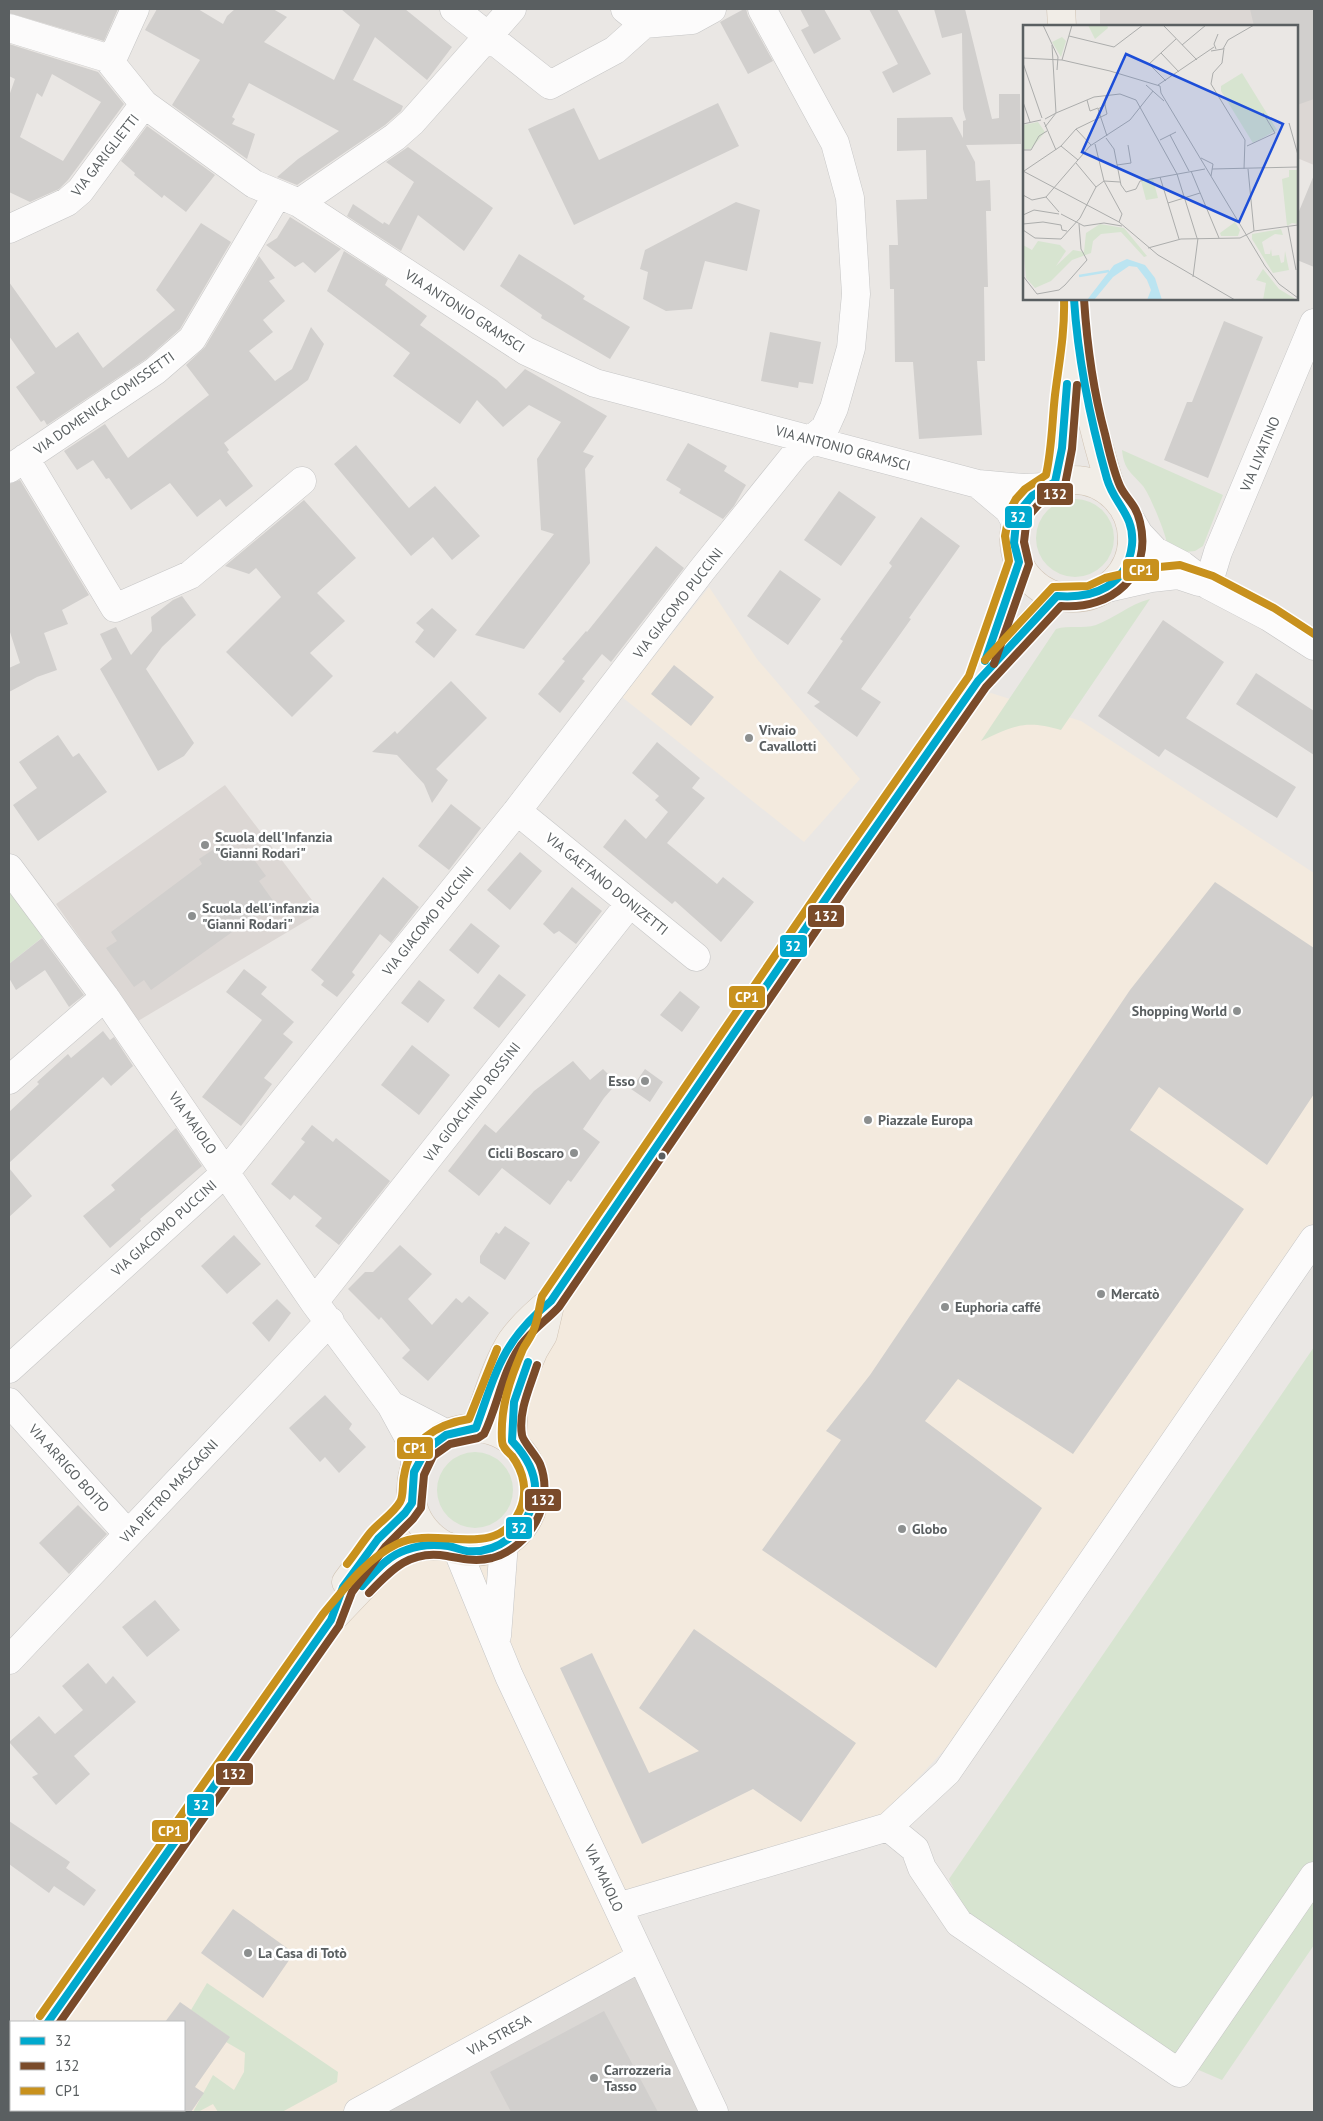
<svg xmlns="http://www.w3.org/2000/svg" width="1323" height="2121" font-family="'PT Sans',sans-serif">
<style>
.commercial{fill:#f3eade}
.industrial{fill:#dbd8d5}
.education{fill:#dcd7d4}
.green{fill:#d7e4d0}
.building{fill:#d1cfcd;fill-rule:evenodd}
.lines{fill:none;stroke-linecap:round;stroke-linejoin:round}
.minor-casing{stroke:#c6c6c6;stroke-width:29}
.major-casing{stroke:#d0c3b4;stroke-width:29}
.minor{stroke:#fcfbfb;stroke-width:28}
.major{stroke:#f1ede7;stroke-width:28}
.bus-1-casing{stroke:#fff;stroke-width:11}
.bus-2-casing{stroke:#fff;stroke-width:11}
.bus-3-casing{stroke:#fff;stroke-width:11}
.bus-1{stroke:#00a9ce;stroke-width:8}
.bus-2{stroke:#7a4b2a;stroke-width:8}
.bus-3{stroke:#c8911d;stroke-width:8}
.poi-dot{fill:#8c8f8f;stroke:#fff;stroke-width:2}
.bus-dot{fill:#5a5f61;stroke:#fff;stroke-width:2}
.labels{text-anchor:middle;stroke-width:5;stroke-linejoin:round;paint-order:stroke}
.street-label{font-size:14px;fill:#5a5f61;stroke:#fff}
.poi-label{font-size:14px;font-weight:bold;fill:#5a5f61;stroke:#fff;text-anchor:start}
.inset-river{fill:none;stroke:#bbe4f1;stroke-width:2.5}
.inset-road{fill:none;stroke:#acadac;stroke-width:1}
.view{fill:#1d4ed8;fill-opacity:0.15;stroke:#1d4ed8;stroke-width:2.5}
.inset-edge{fill:none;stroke:#5a5f61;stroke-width:2.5}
.line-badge{stroke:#fff;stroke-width:2}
.badge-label{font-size:14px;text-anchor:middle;font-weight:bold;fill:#fff}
</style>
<rect width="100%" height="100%" fill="#eae7e4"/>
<path class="commercial" d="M709 587 757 659 860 779 804 842 622 697Z
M991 693 1081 721 1314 873V1243L974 1718 907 1790 888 1827 618 1907 640 1958 358 2112H9V2074L11 2070V2110H184V2022H45L397 1540 419 1521 431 1535 467 1551 486 1550 504 1543 519 1531 526 1522 531 1511 535 1495 533 1475 526 1458 520 1449 512 1441 496 1432 507 1375 961 702Z"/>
<path class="industrial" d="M640 1958 714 2112H358Z"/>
<path class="education" d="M1100 9H1314V165L1297 158V26H1100Z
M225 785 321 912 138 1021 56 904Z"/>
<path class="green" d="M1122 450 1223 495 1203 546 1195 551 1185 552 1167 544C1166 534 1150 495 1143 486 1131 472 1124 470 1122 450Z
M1036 538a39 39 0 1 1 78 0a39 39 0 1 1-78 0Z
M1150 599 1061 730C1026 720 1014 725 981 741L1056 629C1069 625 1083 629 1096 625 1115 618 1128 605 1150 599Z
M9 878 49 932 9 964Z
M1314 1347V1945L1222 2080 1173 2059 968 1917 949 1879Z
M437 1490a38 38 0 1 1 76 0a38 38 0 1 1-76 0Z
M207 1983 338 2072 337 2082 282 2112H218L213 2104 198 2112H193L213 2075 234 2090 244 2072 245 2053 226 2042 229 2037 191 2010Z"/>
<path class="building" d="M9 9H118L104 41 9 13Z
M157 9H198L223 24 227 16 235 9H273L287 17 264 42 334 80 360 25 341 9H405L452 47 427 80 375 37 353 80 403 106 401 111 385 125 297 185 277 177 298 159 339 131 249 83 232 117 235 119 232 124 255 134 247 159 172 105 200 60 145 30Z
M744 9H746L748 16 773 61 748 74 720 22Z
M800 9H824L841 39 814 54 801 30 809 26Z
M869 9H897L931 74 893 93 882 72 898 64Z
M934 9H965L992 119 999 118V94H1020L1021 144 966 145 975 162 976 181 990 180 991 211H986L988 287H984L985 361H977L982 435 919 439 913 362H895L894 289H890L889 245H898L896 200 927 199 926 150 897 151V118L952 117 963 138V121L966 120 963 109 962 33 942 38Z
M1250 9H1314V99L1297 105V26H1254Z
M9 44 98 72 124 104 68 180 59 189 30 202 9 192V96L15 79 9 76ZM52 74 101 102 63 161 20 137 37 93 42 97Z
M718 103 739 146 574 225 528 129 574 108 599 160Z
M147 126 215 175 186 212 164 195 162 198 134 175 135 173 121 161Z
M408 147 493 208 464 251 418 215 401 251 347 216 353 204 383 224 384 222 389 225 414 182 386 162Z
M1314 175V267L1297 260V216Z
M736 202 760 210 747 271 705 261 692 309 666 311 643 299 648 272 640 269 645 250Z
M290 217 341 249 315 273 303 262 295 267 266 245 277 238Z
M201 223 231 242 180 329 146 359 47 425 44 420 41 422 16 387 35 373 9 336V282L56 348 78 332 103 368 175 310 156 290Z
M344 251 388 279 385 285 427 316 420 325 497 380 506 389 525 369 607 416 583 452 594 456 585 469 590 563 524 649 475 635 554 534 541 530 537 459 561 422 529 405 503 427 477 400 460 424 393 376 410 353 327 291Z
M519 254 570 286 585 296 583 299 630 327 610 359 541 318 542 315 500 286Z
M259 256 275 278 269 281 285 301 263 320 273 332 249 351 275 381 292 369 311 327 324 344 308 380 224 443 229 450 227 452 253 486 226 507 220 499 197 517 170 483 131 510 109 478 106 479 93 460 77 470 64 451 105 424 128 458 209 395 186 365 205 347Z
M1224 321 1263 337 1208 478 1164 460 1187 402H1192Z
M770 332 821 342 813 384 799 382 798 388 761 381Z
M688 443 727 466 724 471 746 485 734 506 723 519 679 493 681 489 666 480Z
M356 445 409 508 435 486 480 536 452 560 433 537 411 556 334 464Z
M20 480 89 595 62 610 68 624 44 633 57 670 37 677 9 692V668L20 663 9 629V484Z
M839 491 876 517 841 566 804 540Z
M304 500 356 558 317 593 345 621 310 653 333 676 292 717 226 652 281 597 256 568 249 574 225 566Z
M921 517 960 546 909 618 911 619 861 689 881 702 857 737 814 706 820 702 807 693 843 641 840 639 892 566 889 563Z
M656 546 684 568 611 662 602 654 582 679 585 681 560 713 538 694 565 661 562 659 586 631 587 632Z
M780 570 821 599 788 645 747 616Z
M182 596 196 615 162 647 146 669 194 743 184 756 158 771 100 669 112 659 100 634 116 627 131 655 152 631 151 617 173 600Z
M432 608 457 630 434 658 415 642 424 630 416 623Z
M1163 620 1224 662 1186 718 1296 787 1277 818 1165 749 1159 757 1098 716Z
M674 665 714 697 691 726 651 694Z
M1256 673 1314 711V755L1236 704Z
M451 681 487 718 436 769 448 780 432 803 424 784 397 755 372 752 395 731 397 734Z
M58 735 73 757 79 753 107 792 38 841 13 805 37 788 19 762Z
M657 742 700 778 692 788 705 798 667 843 717 884 723 877 754 902 721 942 675 901 672 904 603 847 625 819 646 839 668 812 655 800 659 796 632 773Z
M451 804 481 828 449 870 418 846Z
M223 843 234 859 247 850 266 876 259 881 274 902 151 990 144 980 134 987 106 948 117 941 111 932 202 864 199 859Z
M520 852 542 871 510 910 487 890Z
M383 877 419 907 391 943 380 934 352 972 355 975 337 997 321 985 324 981 311 970Z
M1215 882 1314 948V1094L1267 1165 1159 1087 1130 1130 1244 1209 1073 1454 958 1379 925 1421 1042 1508 936 1668 762 1550 841 1440 826 1431 870 1375 1130 990Z
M572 887 602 911 576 944 559 931 554 934 543 924Z
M471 923 500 946 478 974 449 950Z
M42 938 84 995 69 1007 45 970 16 990 9 978V964Z
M244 969 267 987 261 994 294 1022 283 1034 293 1042 264 1078 272 1084 241 1126 202 1097 262 1020 226 992Z
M499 974 526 995 499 1028 473 1008Z
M419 980 445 1000 428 1023 401 1003Z
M680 991 700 1007 682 1032 660 1015Z
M103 1031 110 1040 114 1037 133 1066 111 1086 103 1077 9 1163V1112L39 1084 37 1082 68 1054 71 1058Z
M412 1045 450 1075 419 1115 381 1085Z
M573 1061 590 1080 603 1069 617 1083 604 1098 583 1129 600 1142 571 1182 568 1180 550 1205 502 1168 479 1196 448 1171 485 1124 496 1133 534 1091Z
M645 1069 663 1082 650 1102 631 1089Z
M312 1125 333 1142 336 1138 390 1181 339 1245 315 1226 322 1218 294 1195 290 1200 271 1184 305 1142 301 1139Z
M176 1128 202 1166 140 1219 141 1221 110 1248 83 1216 115 1190 111 1185Z
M9 1168 32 1196 9 1217Z
M505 1226 530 1243 505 1280 480 1263V1256L496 1232 499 1234Z
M234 1235 261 1264 227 1294 201 1266Z
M400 1245 432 1274 408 1299 432 1325 456 1298 462 1303 469 1296 489 1313 428 1381 402 1358 410 1350 381 1317 379 1320 348 1289 365 1272H373Z
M277 1299 291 1313 269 1342 252 1323Z
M325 1395 352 1424 349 1429 366 1447 339 1473 325 1457 320 1462 289 1428Z
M78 1505 107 1534 69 1574 39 1543Z
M155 1600 180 1630 147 1657 122 1627Z
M694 1629 856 1743 801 1822 753 1789 642 1844 560 1668 592 1653 649 1773 699 1751 639 1708Z
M88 1663 106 1684 113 1676 136 1702 74 1756 90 1774 56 1805 32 1777 38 1774 9 1742 39 1716 55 1734 83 1710 62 1686Z
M9 1821 70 1862 66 1868 96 1890 84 1906 54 1886 49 1893 9 1864Z
M233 1909 294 1953 263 1998 201 1953Z
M180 2002 230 2037 195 2087 204 2093 191 2112H184V2022H165Z
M604 2011 658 2112H511L490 2072Z"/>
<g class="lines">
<g class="minor-casing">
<path id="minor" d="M454 9 550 85 615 50 644 24
M625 9 644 24 692 20 712 9
M9 28 107 58 144 104 254 184 299 203 526 351 595 383 978 484 1023 488 1045 487
M111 62 135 9
M299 203 395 137 412 122 512 9
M9 229 67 202 80 191 144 104
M25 458 115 608 190 575 302 481
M9 469 155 371 192 339 277 195
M978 484 1009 510 1016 523
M1126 512 1139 534 1155 551 1182 565 1208 585 1269 617 1314 646
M1208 585 1218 552 1314 323
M1107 588 1151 578 1178 575 1199 582
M517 811 696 957
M9 868 105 997 314 1302 391 1405 409 1438 415 1453V1466
M9 1080 105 997
M314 1302 630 903
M9 1369 226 1172 517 811 702 570 797 452 825 428 834 408 851 348 856 294 850 198 835 143 762 9
M9 1402 128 1534
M391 1405 447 1434
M457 1549 509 1676 714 2112
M497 1636 504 1543
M9 1660 330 1321
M888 1827 915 1849 922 1868 959 1923 1179 2073 1314 1876
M618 1907 888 1827 947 1772 1314 1239
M358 2112 640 1958"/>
</g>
<g class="major-casing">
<path id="major" d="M1061 9 1062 26
M1074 299C1077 366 1093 431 1113 495
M1014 539a59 59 0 1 1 118 0a59 59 0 1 1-118 0Z
M1055 482 1062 448 1065 398 1072 351
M981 673 1019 562
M476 1428C487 1399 495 1366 512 1340 523 1325 536 1313 551 1301L838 881 978 681 1057 596
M411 1490a62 62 0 1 1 124 0a62 62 0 1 1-124 0Z
M512 1441 514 1402 518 1387 534 1350 543 1335 551 1301
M346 1582 378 1539 405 1513 412 1503
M48 2022 331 1620 390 1558 404 1550 423 1546H447
M9 2079 11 2075"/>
</g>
<use href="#minor" class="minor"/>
<use href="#major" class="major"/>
<g class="bus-1-casing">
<path id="bus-1" d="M985 661 1019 562 1014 543 1016 523 1022 508 1032 496 1055 482 1062 448 1067 384
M362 1586C375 1572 387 1556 406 1550 419 1545 434 1544 448 1546 454 1547 460 1550 467 1551 498 1554 524 1532 533 1503 540 1480 528 1458 512 1441L514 1402 528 1362
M48 2022 331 1620 343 1587 378 1539 405 1513 412 1503 414 1472 426 1450 446 1435 476 1428C496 1372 502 1341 551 1301L838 881 978 681 1057 596C1094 599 1127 586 1132 545 1135 515 1114 504 1107 479 1090 419 1078 361 1074 299"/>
</g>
<g class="bus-2-casing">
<path id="bus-2" d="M994 664 1029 564 1024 542 1026 525 1031 513 1039 504 1061 490 1065 485 1072 449 1077 385
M369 1593C392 1569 411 1549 447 1556 464 1559 476 1562 492 1558 531 1547 555 1502 540 1464 537 1456 523 1442 522 1435 518 1412 530 1387 537 1365
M60 2022 339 1626 352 1592 386 1546 413 1519 421 1508 424 1475 433 1456 450 1444 478 1438 484 1434C498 1405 502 1372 521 1345 532 1330 547 1320 559 1307L846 887 986 687 1061 606C1112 610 1153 575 1140 522 1136 504 1126 499 1120 486 1113 470 1109 451 1105 434 1093 390 1087 345 1084 299"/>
</g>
<g class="bus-3-casing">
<path id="bus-3" d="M985 660 1053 587 1088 586 1105 578 1149 568 1180 565 1213 576 1274 608 1314 634
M347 1564C355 1554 362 1543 370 1533 379 1522 393 1514 400 1502 404 1496 402 1484 404 1476 409 1442 436 1424 469 1419L497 1349
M40 2016 323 1614C344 1589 366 1559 397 1544 436 1524 497 1563 520 1510 528 1492 524 1472 512 1456 508 1452 502 1447 502 1441 500 1407 510 1379 523 1349 526 1343 532 1336 534 1329 538 1319 539 1307 542 1296L830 875 969 676 1009 561 1005 536 1010 510 1016 499 1025 489 1046 475C1052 448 1052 422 1055 395 1059 363 1065 332 1064 299"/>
</g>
<use href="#bus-1" class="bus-1"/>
<use href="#bus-2" class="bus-2"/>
<use href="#bus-3" class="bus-3"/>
</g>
<g class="poi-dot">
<circle cx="749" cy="738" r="5"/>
<circle cx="205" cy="845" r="5"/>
<circle cx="192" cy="916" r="5"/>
<circle cx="1237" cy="1011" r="5"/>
<circle cx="645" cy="1081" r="5"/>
<circle cx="868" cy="1120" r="5"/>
<circle cx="574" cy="1153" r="5"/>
<circle cx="1101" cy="1294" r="5"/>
<circle cx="945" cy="1307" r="5"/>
<circle cx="902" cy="1529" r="5"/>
<circle cx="248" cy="1953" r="5"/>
<circle cx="594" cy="2078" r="5"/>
</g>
<circle class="bus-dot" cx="662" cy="1156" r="4.5"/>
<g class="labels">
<g class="street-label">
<text transform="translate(105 155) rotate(-52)" y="5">VIA GARIGLIETTI</text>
<text transform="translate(465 311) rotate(33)" y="5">VIA ANTONIO GRAMSCI</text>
<text transform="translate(104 403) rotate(-35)" y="5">VIA DOMENICA COMISSETTI</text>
<text transform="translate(843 448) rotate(15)" y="5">VIA ANTONIO GRAMSCI</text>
<text transform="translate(1260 454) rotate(-67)" y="5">VIA LIVATINO</text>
<text transform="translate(678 603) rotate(-52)" y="5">VIA GIACOMO PUCCINI</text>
<text transform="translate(607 884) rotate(39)" y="5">VIA GAETANO DONIZETTI</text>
<text transform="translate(428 921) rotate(-51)" y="5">VIA GIACOMO PUCCINI</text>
<text transform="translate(472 1102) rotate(-52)" y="5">VIA GIOACHINO ROSSINI</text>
<text transform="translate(193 1123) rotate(55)" y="5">VIA MAIOLO</text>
<text transform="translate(164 1228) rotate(-42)" y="5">VIA GIACOMO PUCCINI</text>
<text transform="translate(69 1468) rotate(48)" y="5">VIA ARRIGO BOITO</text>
<text transform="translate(169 1491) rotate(-47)" y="5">VIA PIETRO MASCAGNI</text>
<text transform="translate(604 1878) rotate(65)" y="5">VIA MAIOLO</text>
<text transform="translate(499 2035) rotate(-29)" y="5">VIA STRESA</text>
</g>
<g class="poi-label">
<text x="759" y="735">Vivaio<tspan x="759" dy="16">Cavallotti</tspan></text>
<text x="215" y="842">Scuola dell'Infanzia<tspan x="215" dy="16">"Gianni Rodari"</tspan></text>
<text x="202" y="913">Scuola dell'infanzia<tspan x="202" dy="16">"Gianni Rodari"</tspan></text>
<text x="1227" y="1016" text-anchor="end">Shopping World</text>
<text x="635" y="1086" text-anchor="end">Esso</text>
<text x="878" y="1125">Piazzale Europa</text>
<text x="564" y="1158" text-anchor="end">Cicli Boscaro</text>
<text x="1111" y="1299">Mercatò</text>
<text x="955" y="1312">Euphoria caffé</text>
<text x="912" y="1534">Globo</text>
<text x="258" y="1958">La Casa di Totò</text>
<text x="604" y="2075">Carrozzeria<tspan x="604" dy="16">Tasso</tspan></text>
</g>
</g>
<g transform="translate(1023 25)">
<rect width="275" height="275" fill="#eae7e4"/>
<path d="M65 0H84L85 3 72 14ZM39 12 43 16 38 32 29 17ZM219 48 254 105 230 118 198 66V61ZM15 97 22 107 8 124 0 125V100ZM266 145H275V199L269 198 264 201 259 154 266 152ZM130 154 135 173 123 175 118 156ZM212 197 217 205 215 211H198L197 208ZM77 199 101 203 124 231 121 232 98 207 78 209 70 216 68 228 49 235 28 256 12 263 3 253 0 220 9 225 15 216 37 220 43 226 33 241 50 225 61 227 63 208ZM258 204 260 210 252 209 239 217 242 229H247L248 224 249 231 256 230 258 238 261 237 262 226 266 245 250 248 229 214V209ZM240 244 256 264 274 275H240L243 258 233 255Z" fill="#d7e4d0"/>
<path d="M104 234 122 240 132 253 139 275H124L128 265 124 255 114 242 106 241 90 252 71 275H64L91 240Z" fill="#bbe4f1"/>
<path class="inset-river" d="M56 251 86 246"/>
<path class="inset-road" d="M20 0 35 32 34 45M140 0 174 35M46 11 91 22 120 0M159 20 183 0M201 23 199 38 190 48 188 59 222 115 221 144M193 24 191 19 195 9M188 26 200 24 205 15 231 0M138 28 156 47M0 33 39 35 87 46 137 61 138 68M39 35 49 0M0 38 19 93M143 56 126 39 153 14M123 60 141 76M135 60 191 22M138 68 242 241 256 259 275 273M83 71 82 80 75 84 84 111M64 75 67 86 75 83M0 77 7 97M22 94 33 88 29 20M21 97 33 125M266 98 275 130M0 99 18 95M22 102 33 88 71 72 97 69 113 75 154 149 174 213M53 104 68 120M147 110 166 146M83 113 91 124 98 160 103 167 113 164 117 156 182 144M137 115 153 107M72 119 81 156 99 189 96 197M38 121 55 135M224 121 252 108 240 88M0 125H8L16 111 24 106M178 133 190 139 188 151M53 138 73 162M94 140 108 138 105 120M189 144 275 142M225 144 231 206M0 146 96 197 135 230 212 275M1 146 38 121 53 104 84 89 82 80M168 146 196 213M137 152 156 214M0 170 9 175 23 172 36 187M23 172 67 121 107 95 130 66M145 178 177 168M38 189 61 201 81 198 99 201M0 190 11 185 36 189M0 199 20 197 38 200 39 205 44 206M265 202 273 245M0 205 12 213 38 214 57 193 73 162 81 156 97 157M125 223 158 214 217 213 231 206 275 200M0 251 14 269 36 265 42 260 64 235 58 224 56 199M170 252 175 213"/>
<path class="view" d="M103 29 260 99 216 197 59 127Z"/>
<rect width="275" height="275" class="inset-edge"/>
</g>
<g class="line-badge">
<rect x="1036" y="482" width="38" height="24" rx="5" fill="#7a4b2a"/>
<rect x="1004" y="505" width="29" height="24" rx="5" fill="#00a9ce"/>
<rect x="1122" y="558" width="38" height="24" rx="5" fill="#c8911d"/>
<rect x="807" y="904" width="38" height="24" rx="5" fill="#7a4b2a"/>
<rect x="779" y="934" width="29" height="24" rx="5" fill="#00a9ce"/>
<rect x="728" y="985" width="38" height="24" rx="5" fill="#c8911d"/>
<rect x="396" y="1436" width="38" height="24" rx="5" fill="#c8911d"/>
<rect x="524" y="1488" width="38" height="24" rx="5" fill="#7a4b2a"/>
<rect x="505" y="1516" width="28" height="24" rx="5" fill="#00a9ce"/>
<rect x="215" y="1762" width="39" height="24" rx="5" fill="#7a4b2a"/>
<rect x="186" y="1793" width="29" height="24" rx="5" fill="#00a9ce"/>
<rect x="151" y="1819" width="38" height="24" rx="5" fill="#c8911d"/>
</g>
<g class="badge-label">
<text x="1055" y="499">132</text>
<text x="1018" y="522">32</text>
<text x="1141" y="575">CP1</text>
<text x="826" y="921">132</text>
<text x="793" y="951">32</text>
<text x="747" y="1002">CP1</text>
<text x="415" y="1453">CP1</text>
<text x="543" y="1505">132</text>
<text x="519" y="1533">32</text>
<text x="234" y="1779">132</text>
<text x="201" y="1810">32</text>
<text x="170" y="1836">CP1</text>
</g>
<rect width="1323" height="2121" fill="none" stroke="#5a5f61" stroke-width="20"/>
<rect x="10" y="2021" width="175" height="90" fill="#ffffff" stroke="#bdbfc0"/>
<rect x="20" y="2037" width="25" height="8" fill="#00a9ce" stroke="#bdbfc0"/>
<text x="55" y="2046" font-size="15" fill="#5a5f61">32</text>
<rect x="20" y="2062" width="25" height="8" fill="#7a4b2a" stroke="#bdbfc0"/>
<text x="55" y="2071" font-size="15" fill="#5a5f61">132</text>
<rect x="20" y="2087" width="25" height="8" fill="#c8911d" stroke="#bdbfc0"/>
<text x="55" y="2096" font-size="15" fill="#5a5f61">CP1</text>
</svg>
